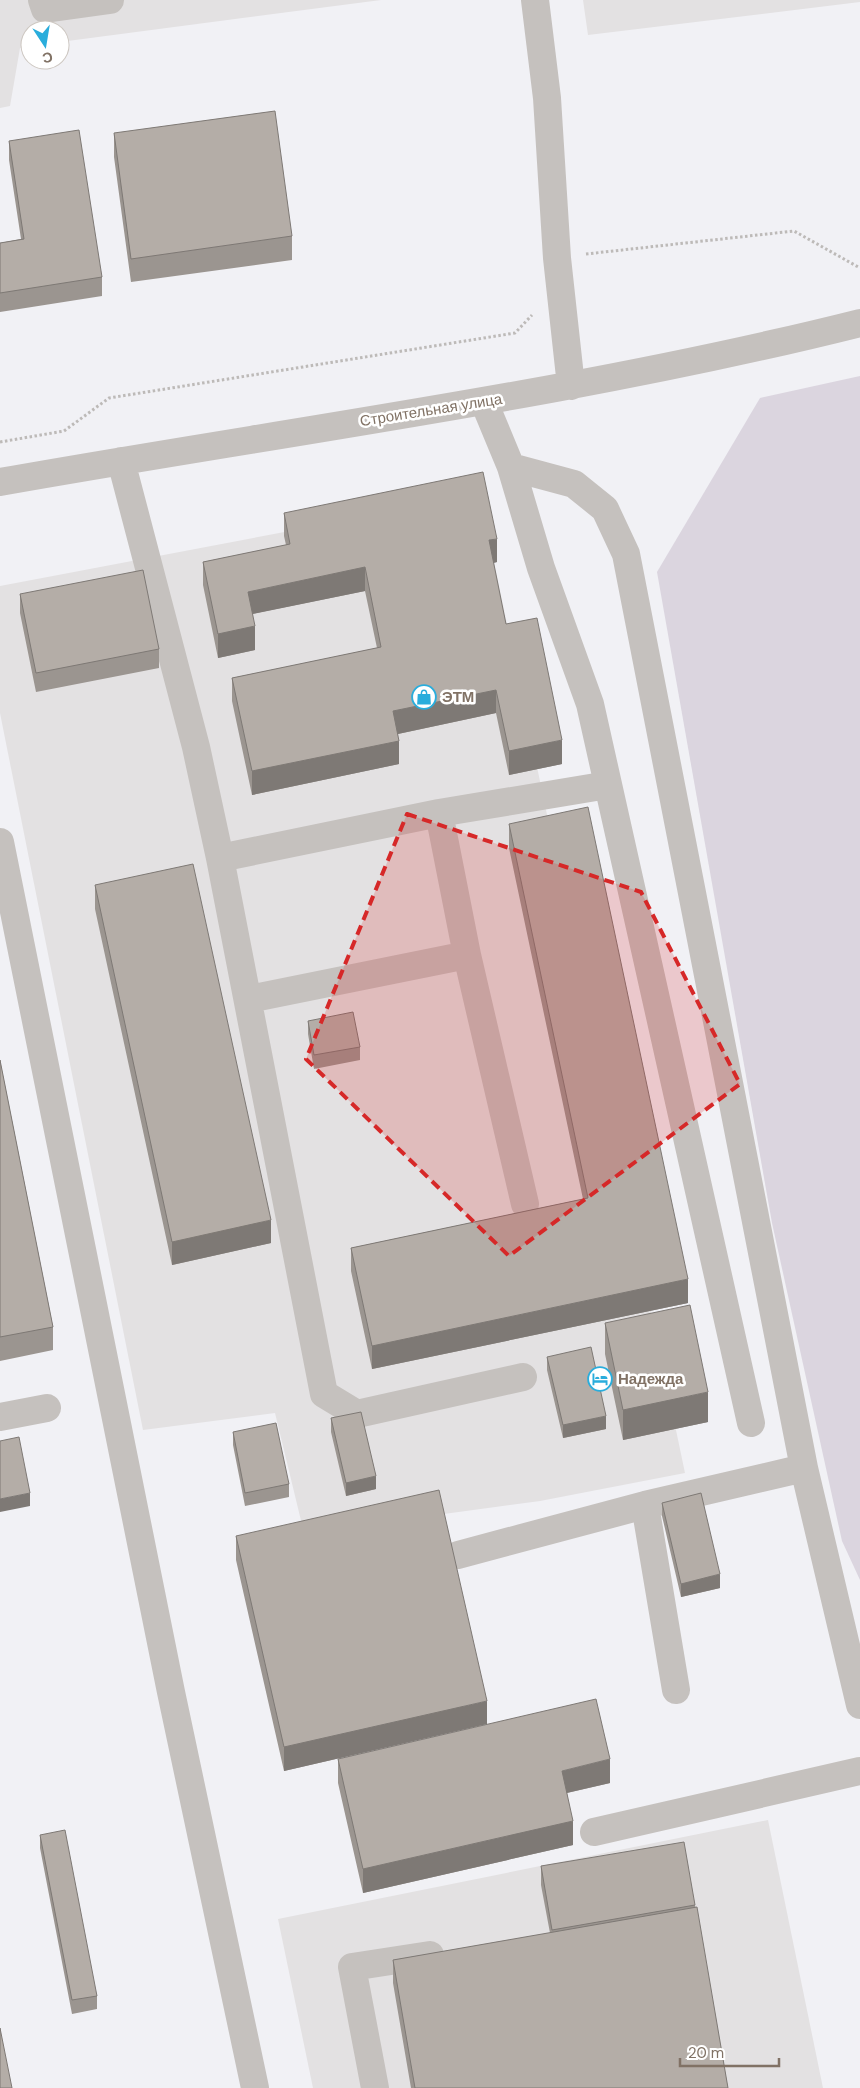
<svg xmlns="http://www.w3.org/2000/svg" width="860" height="2088" font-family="'DM Sans',sans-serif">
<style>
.built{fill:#e3e1e2}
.green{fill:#dbd5df}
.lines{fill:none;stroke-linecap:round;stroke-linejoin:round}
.path{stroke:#bdbab8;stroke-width:3;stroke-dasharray:2.5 2.5;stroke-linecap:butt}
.minor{stroke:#c5c1be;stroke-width:28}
.wall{fill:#9b9590}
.shaded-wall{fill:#7e7975}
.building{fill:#b4ada7;stroke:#7e7975}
.marked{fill:#d62828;fill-opacity:0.2;stroke:#d62828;stroke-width:4;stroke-dasharray:10 6;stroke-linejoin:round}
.labels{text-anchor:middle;stroke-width:5;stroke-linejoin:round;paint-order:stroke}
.street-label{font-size:15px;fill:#817265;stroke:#fff}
.poi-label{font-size:15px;font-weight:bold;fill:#817265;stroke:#fff;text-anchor:start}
</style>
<rect width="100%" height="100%" fill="#f1f1f5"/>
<path class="built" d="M0 0H381L60 42V30H30V46L20 48 10 106 0 108Z
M583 0H860V2L588 35Z
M480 495 685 1473 540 1501 304 1533 275 1413 143 1430 0 713V586Z
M768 1820 823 2088H313L278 1919Z"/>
<path class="green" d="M860 376V1580L842 1541 772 1223 657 572 760 398Z"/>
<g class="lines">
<path class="path" d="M586 254 794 231 860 268
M0 442 64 431 109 398 515 333 532 315"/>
<path class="minor" d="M42 0 45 9 110 0
M535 0 547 98 557 258 571 386
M484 402 511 467 541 568 590 704 751 1423
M121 461 196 747 220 858 324 1394 357 1414 523 1377
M511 467 574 484 605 509 626 554 804 1468 860 1705
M0 482C287 431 577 394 860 323
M439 813 608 785
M0 842 171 1692 255 2088
M220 858 439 813 467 955 525 1204
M249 999 467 955
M0 1417 47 1408
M645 1505 676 1690
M458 1555 645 1505 804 1468
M594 1832 860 1771
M375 2088 352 1967 430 1955"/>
</g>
<path class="wall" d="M114 133 292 236V260L131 282 114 157Z
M9 141 102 277V296L0 312V243L21 239 9 160Z
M284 513 497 562 493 563 506 624 562 764 509 775 496 713 398 734 399 764 252 795 232 701V678L377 648 365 591 252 614 255 650 218 658 203 585V562L286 545 284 536Z
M20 594 159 649V668L36 692 20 613Z
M509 824 688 1303 372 1369 351 1271V1248L583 1199 509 848Z
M95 885 271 1243 172 1265 95 909Z
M308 1021 360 1047V1060L314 1069 308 1034Z
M0 1060 53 1327V1350L0 1361Z
M605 1323 708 1422 623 1440 605 1354Z
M547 1357 606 1429 563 1438 547 1370Z
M331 1418 376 1489 346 1496 331 1432Z
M233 1432 289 1484V1497L245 1506 233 1445Z
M662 1503 720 1588 681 1597 662 1516Z
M236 1536 487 1724 284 1771 236 1560Z
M338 1759 610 1783 567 1793 573 1845 363 1893 338 1783Z
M40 1835 97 1996V2009L72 2014 40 1848Z
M541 1866 695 1905 728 2088H411L393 1983V1960L550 1933 541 1885Z"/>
<path class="shaded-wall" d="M497 539V562L489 564V540Z
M365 567V591L248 615V592Z
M255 626V650L218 658V634Z
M496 690V713L393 735V711Z
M562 740V764L509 775V751Z
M399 741V764L252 795V771Z
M271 1220V1243L172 1265V1242Z
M688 1279V1303L372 1369V1346Z
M708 1392V1422L623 1440V1410Z
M606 1416V1429L563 1438V1425Z
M376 1476V1489L346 1496V1483Z
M30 1493V1506L0 1512V1499Z
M720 1574V1588L681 1597V1584Z
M487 1701V1724L284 1771V1747Z
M610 1759V1783L562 1794V1771Z
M573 1821V1845L363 1893V1869Z"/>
<path class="building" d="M275 111 292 236 131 259 114 133Z
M79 130 102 277 0 293V243L24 239 9 141Z
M483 472 497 539 489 540 506 624 537 618 562 740 509 751 496 690 393 711 399 741 252 771 232 678 381 647 365 567 248 592 255 626 218 634 203 562 290 544 284 513Z
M143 570 159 649 36 673 20 594Z
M588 807 688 1279 372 1346 351 1248 588 1198 509 824Z
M193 864 271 1220 172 1242 95 885Z
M353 1012 360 1047 314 1055 308 1021Z
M0 1060 53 1327 0 1337Z
M690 1305 708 1392 623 1410 605 1323Z
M591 1347 606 1416 563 1425 547 1357Z
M361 1412 376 1476 346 1483 331 1418Z
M276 1423 289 1484 245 1493 233 1432Z
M19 1437 30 1493 0 1499V1441Z
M439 1490 487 1701 284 1747 236 1536Z
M701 1493 720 1574 681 1584 662 1503Z
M596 1699 610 1759 562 1771 573 1821 363 1869 338 1759Z
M65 1830 97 1996 72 2000 40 1835Z
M684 1842 695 1905 552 1930 541 1866Z
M697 1907 728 2088H415L393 1960Z
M0 2028 12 2088H0Z"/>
<path class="marked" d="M407 814 641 892 740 1084 509 1256 306 1059Z"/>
<defs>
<g id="shop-ring" transform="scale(1.25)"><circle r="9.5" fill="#fff" stroke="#2aaddc" stroke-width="1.5"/><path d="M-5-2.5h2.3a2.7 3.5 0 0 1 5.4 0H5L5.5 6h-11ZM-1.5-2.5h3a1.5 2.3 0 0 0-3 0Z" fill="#2aaddc"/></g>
<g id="hotel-ring" transform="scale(1.25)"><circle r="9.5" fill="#fff" stroke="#2aaddc" stroke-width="1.5"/><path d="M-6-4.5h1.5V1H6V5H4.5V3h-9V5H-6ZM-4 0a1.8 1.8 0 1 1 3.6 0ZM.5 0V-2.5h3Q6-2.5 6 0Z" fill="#2aaddc"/></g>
</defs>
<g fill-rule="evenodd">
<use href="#shop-ring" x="424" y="697"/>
<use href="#hotel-ring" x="600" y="1379"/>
</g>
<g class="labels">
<g class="street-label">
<text transform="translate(431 410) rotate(-9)" y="5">Строительная улица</text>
</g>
<g class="poi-label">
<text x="442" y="702">ЭТМ</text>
<text x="618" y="1384">Надежда</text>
</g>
</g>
<g transform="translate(45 45) rotate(168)"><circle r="24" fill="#ffffff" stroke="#cdc7c1"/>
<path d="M0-4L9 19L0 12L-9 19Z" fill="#2aaddc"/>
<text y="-8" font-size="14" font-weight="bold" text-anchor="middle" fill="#817265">С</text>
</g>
<path d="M680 2058v8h99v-8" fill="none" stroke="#817265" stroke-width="2.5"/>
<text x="688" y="2058" font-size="15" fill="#817265" stroke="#ffffff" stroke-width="4" paint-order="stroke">20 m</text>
</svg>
